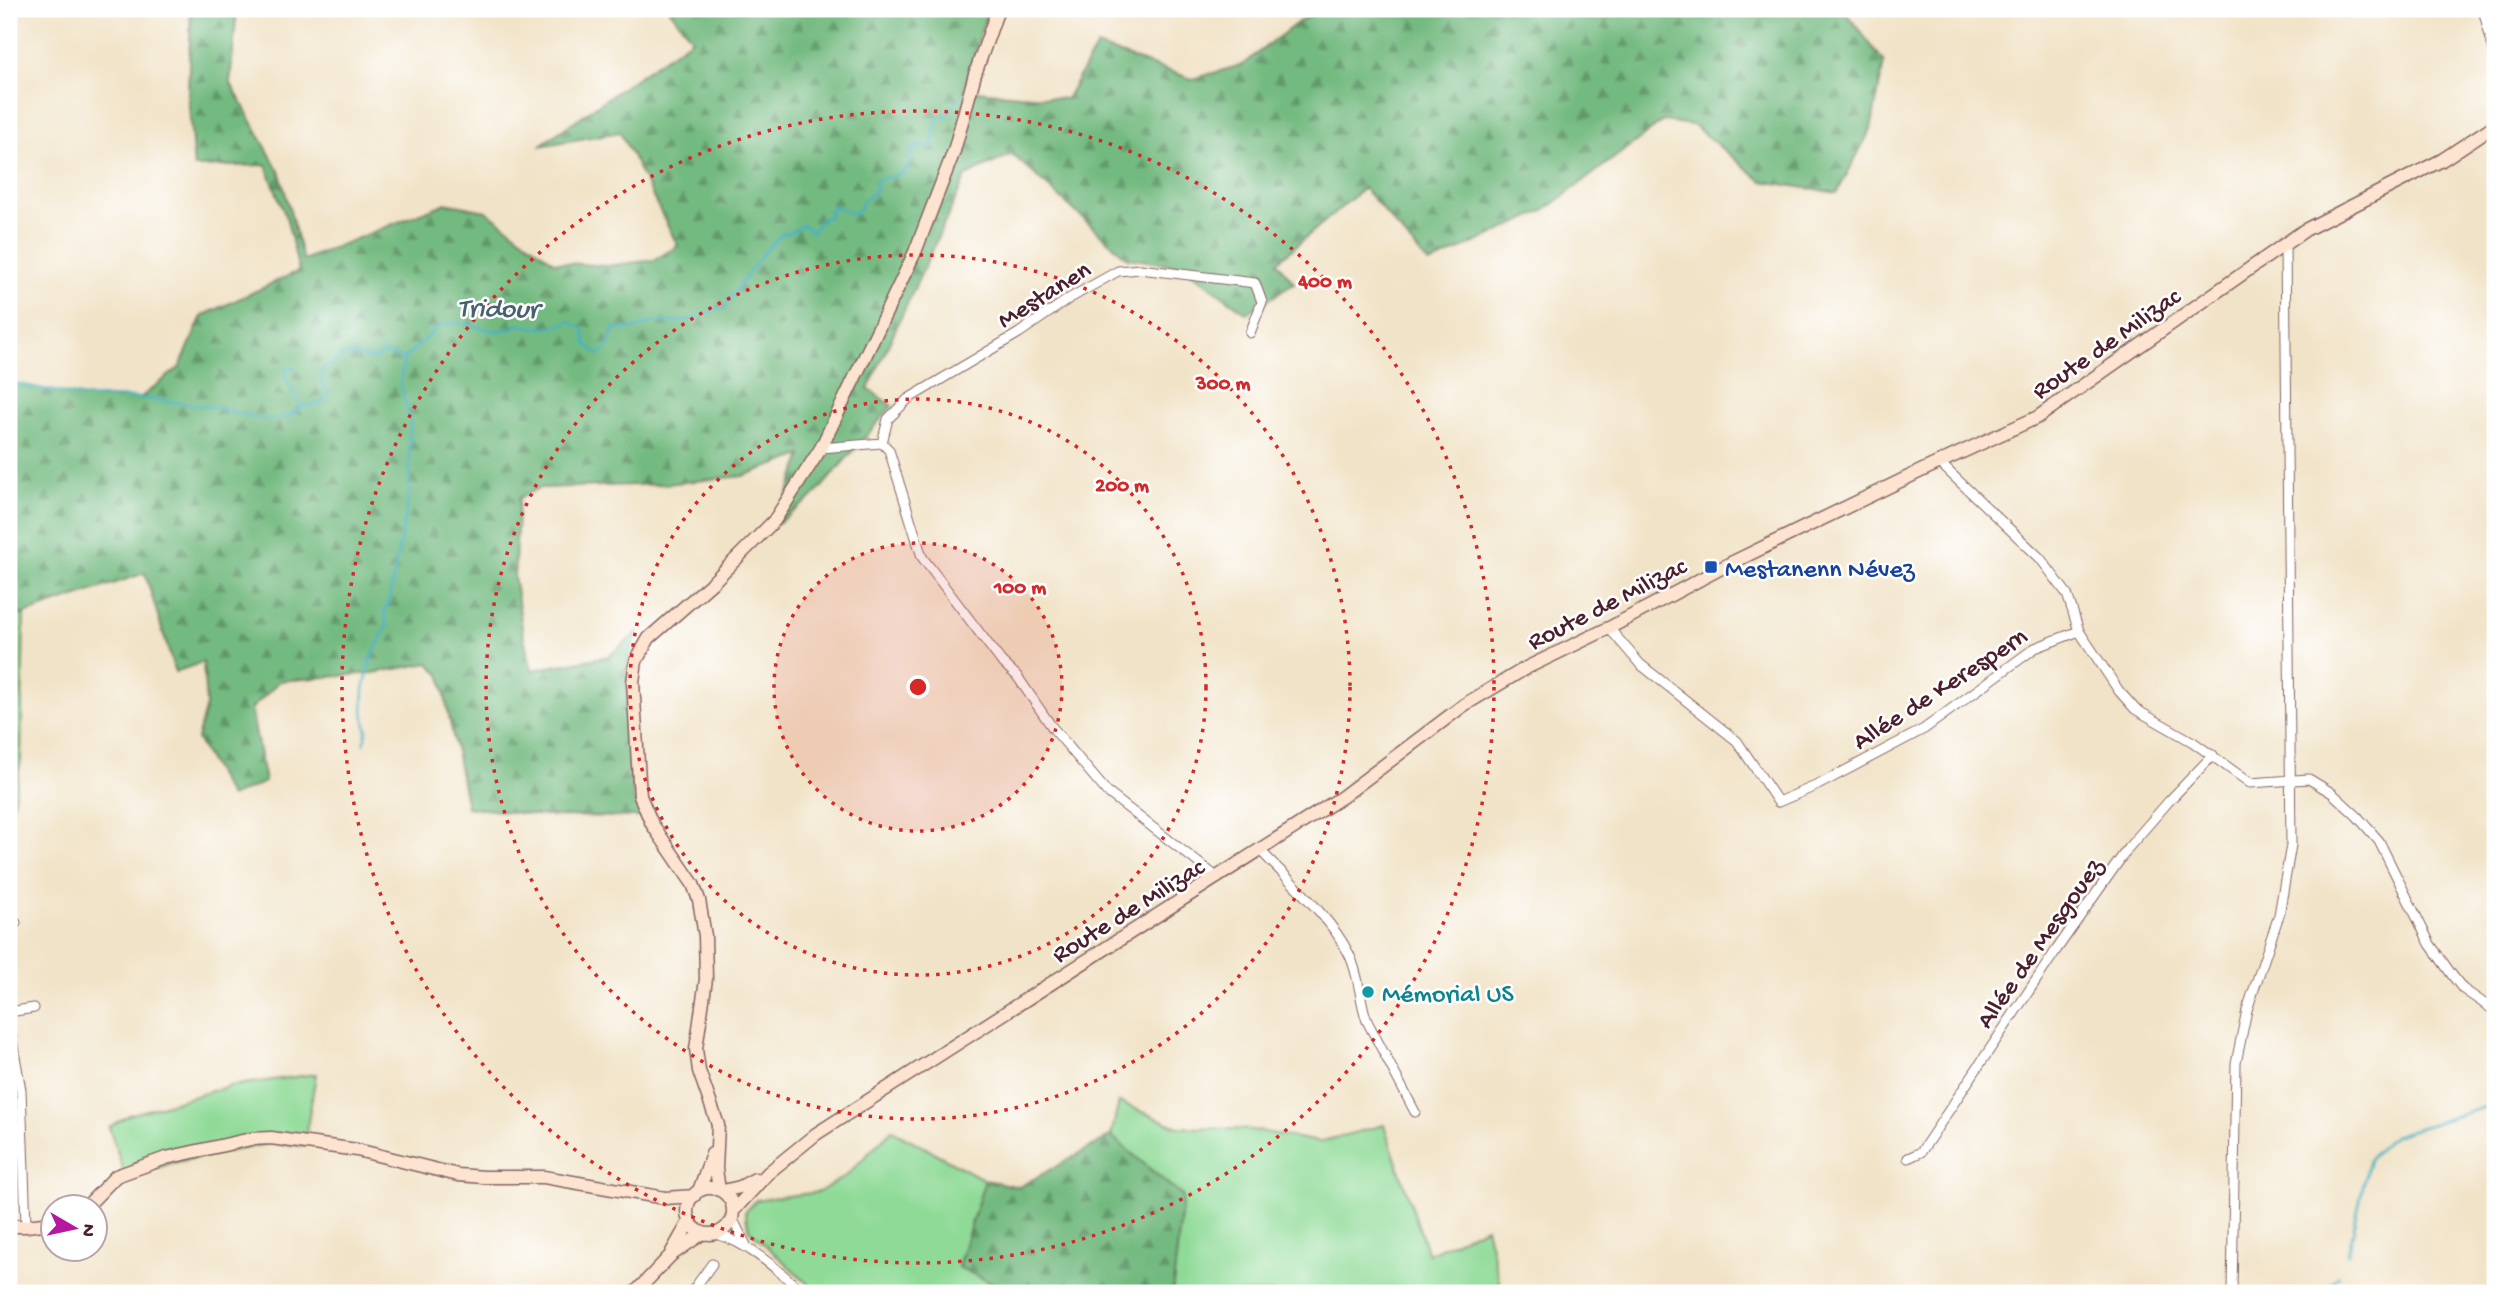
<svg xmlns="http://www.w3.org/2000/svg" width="2504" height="1302" font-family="'Gochi Hand',sans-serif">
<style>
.green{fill:#8fda97;stroke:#6c7c61;stroke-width:2}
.forest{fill:url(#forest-firs);stroke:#5e6c56;stroke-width:2}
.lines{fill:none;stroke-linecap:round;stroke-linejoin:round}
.stream{stroke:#45b1c3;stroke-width:2.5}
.street-casing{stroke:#846462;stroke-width:11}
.secondary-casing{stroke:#846462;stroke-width:15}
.street{stroke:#fff;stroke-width:9}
.secondary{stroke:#fde4d1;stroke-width:12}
.ring{fill:none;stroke:#d62828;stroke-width:3.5;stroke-dasharray:3.5 7}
.transit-dot{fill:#1a4fb4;stroke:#fff;stroke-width:2.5}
.culture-dot{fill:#0f9aa8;stroke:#fff;stroke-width:2.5}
.labels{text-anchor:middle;stroke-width:5;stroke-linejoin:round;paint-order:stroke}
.street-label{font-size:26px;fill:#4a1f2b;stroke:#fff}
.transit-label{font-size:26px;fill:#164399;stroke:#fff;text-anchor:start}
.culture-label{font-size:26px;fill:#0d838f;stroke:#fff;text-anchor:start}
.water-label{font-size:28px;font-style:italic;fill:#48616f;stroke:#fff}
.centre{fill:#d62828;stroke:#fff;stroke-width:3.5}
.ring-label{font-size:21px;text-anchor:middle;font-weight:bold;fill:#d62828;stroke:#fff;stroke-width:5;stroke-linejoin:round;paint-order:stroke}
</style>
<defs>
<pattern id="forest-firs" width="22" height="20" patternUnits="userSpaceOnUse" patternTransform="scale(1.75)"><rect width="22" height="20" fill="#73ba80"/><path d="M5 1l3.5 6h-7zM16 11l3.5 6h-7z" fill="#609769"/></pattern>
</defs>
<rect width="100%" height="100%" fill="#fff"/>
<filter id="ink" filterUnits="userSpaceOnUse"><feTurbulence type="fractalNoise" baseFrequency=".0143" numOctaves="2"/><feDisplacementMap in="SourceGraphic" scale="14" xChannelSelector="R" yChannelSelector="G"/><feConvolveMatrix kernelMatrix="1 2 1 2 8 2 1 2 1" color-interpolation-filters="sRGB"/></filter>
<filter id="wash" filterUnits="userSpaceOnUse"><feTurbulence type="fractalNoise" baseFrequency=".00686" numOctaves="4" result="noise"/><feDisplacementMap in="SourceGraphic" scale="28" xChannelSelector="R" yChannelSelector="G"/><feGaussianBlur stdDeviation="1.57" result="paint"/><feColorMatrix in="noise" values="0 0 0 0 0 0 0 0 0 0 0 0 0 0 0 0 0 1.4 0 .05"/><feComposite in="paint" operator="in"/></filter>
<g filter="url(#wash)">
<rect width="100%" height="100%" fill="#f1e3c7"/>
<path class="green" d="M24 614 21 759 9 827V619Z
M316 1074 304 1146 271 1143 172 1163 126 1178 109 1127 129 1115 230 1086Z
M1119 1102 1178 1127 1253 1130 1319 1142 1384 1125 1428 1254 1486 1227 1502 1293H1172L1183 1197 1111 1136Z
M892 1130 985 1180 958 1267 1014 1293H818L749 1230 745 1212 756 1200 819 1192 847 1175Z"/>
<path class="forest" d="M191 9H237L230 82 280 173 303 260 446 203 486 211 554 262 607 266 654 260 678 246 620 132 539 146 692 39 669 9H988L964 90 1066 99 1097 46 1192 79 1242 65 1301 20 1324 9H1843L1884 62 1871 129 1837 193 1762 181 1693 125 1663 121 1544 211 1429 264 1364 188 1277 262 1294 283 1247 313 1182 266 1127 258 1012 154 966 176 868 389 892 406 814 496 777 524 802 455 743 476 666 484 539 488 519 498 514 576 523 634 532 670 609 656 638 632 628 659 626 685 630 770 634 798 642 817 544 816 467 807 441 676 429 663 373 673 280 681 251 709 265 782 230 797 197 739 206 705 203 662 175 672 145 573 9 619V385L13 383 85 397 140 398 180 367 202 316 299 271 287 220 266 165 194 167 188 94Z
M1111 1136 1183 1197 1172 1293H1014L958 1267 985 1180 1019 1187Z"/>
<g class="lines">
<path class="stream" d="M404 359 438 327 451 323 469 324 492 331 513 329 517 324C536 328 551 331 569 321L584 330 586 344 598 354 607 349 614 328 633 329 651 323 686 321 725 306 764 252 783 233H788L803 225 813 232 820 220 830 216 829 212 833 206 855 214 863 202 876 190 875 181 906 172 914 146 931 147 938 117 947 115 963 94
M295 368H286V379L302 407
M9 385 13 383 85 397 140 398 208 406 269 420 292 415 302 407 321 403 329 393 320 382 325 365 334 364 344 354 376 359 383 353 404 359
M364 744 367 729 363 712 364 690 370 661 387 625 384 611 389 600 409 495 410 423 400 381 404 359
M2348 1254 2369 1159 2393 1136 2495 1104
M2324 1293 2339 1275"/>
</g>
</g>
<g filter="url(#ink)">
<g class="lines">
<g class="street-casing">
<path id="street" d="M2483 9 2495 55
M882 443 888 419 908 399 1019 333 1070 298 1118 271 1140 269 1255 283 1262 302 1250 333
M821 448 882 443 889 450 922 557 1001 661 1017 676 1052 727 1107 792 1218 878
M1941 461 1944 467 2040 558 2067 594 2079 631 2119 691 2135 709 2193 742 2250 783 2309 779 2332 793 2357 816 2379 841 2430 944 2452 975 2463 989 2495 1011
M1609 628 1640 664 1737 741 1778 802 1818 785 1924 729 2035 648 2079 631
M1260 850C1289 881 1330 916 1349 954 1360 976 1359 999 1367 1021L1415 1112
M9 924 16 923
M9 1012 34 1008
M9 1023 21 1090 26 1226
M1908 1158 1921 1152 2057 949 2128 848 2169 801 2213 755
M732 1218 747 1247
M716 1234C749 1243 779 1271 804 1293
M691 1293 712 1264
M2232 1293 2236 1063 2247 1010 2279 915 2291 845 2285 245
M2472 1293 2495 1284"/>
</g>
<g class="secondary-casing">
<path id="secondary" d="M687 1211a23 23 0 1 1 46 0a23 23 0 1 1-46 0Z
M719 1190 716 1169 718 1125 699 1071 696 1049 706 979 705 936 699 900 693 884 652 824 640 796 633 682 636 661 649 638 713 582 774 521 821 448 915 252 954 151 975 74 998 9
M699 1191 712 1154
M723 1191 740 1187 755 1179
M85 1208 116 1176 166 1158 251 1139 271 1138 357 1150 458 1175 484 1177H544L665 1198 694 1196
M733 1211 768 1173 816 1134 1342 797 1464 705 1526 668 1609 628 1729 564 1923 470 2038 417 2305 230 2442 160 2495 125
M9 1226H26L52 1223
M672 1252 689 1222
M635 1293 671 1255 703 1233"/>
</g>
<use href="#street" class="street"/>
<use href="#secondary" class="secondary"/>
</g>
</g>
<circle cx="918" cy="687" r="144" fill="#d62828" fill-opacity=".12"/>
<g class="ring">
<circle cx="918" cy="687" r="144"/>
<circle cx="918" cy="687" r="288"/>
<circle cx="918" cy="687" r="432"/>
<circle cx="918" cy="687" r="576"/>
</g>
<rect class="transit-dot" x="1704" y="560" width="14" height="14" rx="3.5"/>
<circle class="culture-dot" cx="1368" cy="992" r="7"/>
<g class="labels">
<g class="street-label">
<text transform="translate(1043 293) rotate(-32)" y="9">Mestanen</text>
<text transform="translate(2105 342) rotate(-35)" y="9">Route de Milizac</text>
<text transform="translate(1606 602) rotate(-27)" y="9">Route de Milizac</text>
<text transform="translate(1939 687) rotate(-33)" y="9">Allée de Kerespern</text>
<text transform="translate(1127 909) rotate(-32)" y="9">Route de Milizac</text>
<text transform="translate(2038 942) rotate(-55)" y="9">Allée de Mesgouez</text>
</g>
<g class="transit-label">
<text x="1725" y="576">Mestanenn Névez</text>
</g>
<g class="culture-label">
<text x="1382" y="1001">Mémorial US</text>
</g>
<g class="water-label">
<text transform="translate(498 306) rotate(1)" y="10">Tridour</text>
</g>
</g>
<circle cx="918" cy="687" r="10" class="centre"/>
<g class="ring-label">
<text x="1325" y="287">400 m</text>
<text x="1223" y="389">300 m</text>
<text x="1122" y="491">200 m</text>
<text x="1020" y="593">100 m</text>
</g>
<rect width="2504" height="1302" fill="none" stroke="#fff" stroke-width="35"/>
<g transform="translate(74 1228) rotate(99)"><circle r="33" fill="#ffffff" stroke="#b7a5aa" stroke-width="2"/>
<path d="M0-5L12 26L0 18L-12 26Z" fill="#b5179e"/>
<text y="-10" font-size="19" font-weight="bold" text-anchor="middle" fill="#4a1f2b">N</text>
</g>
</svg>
